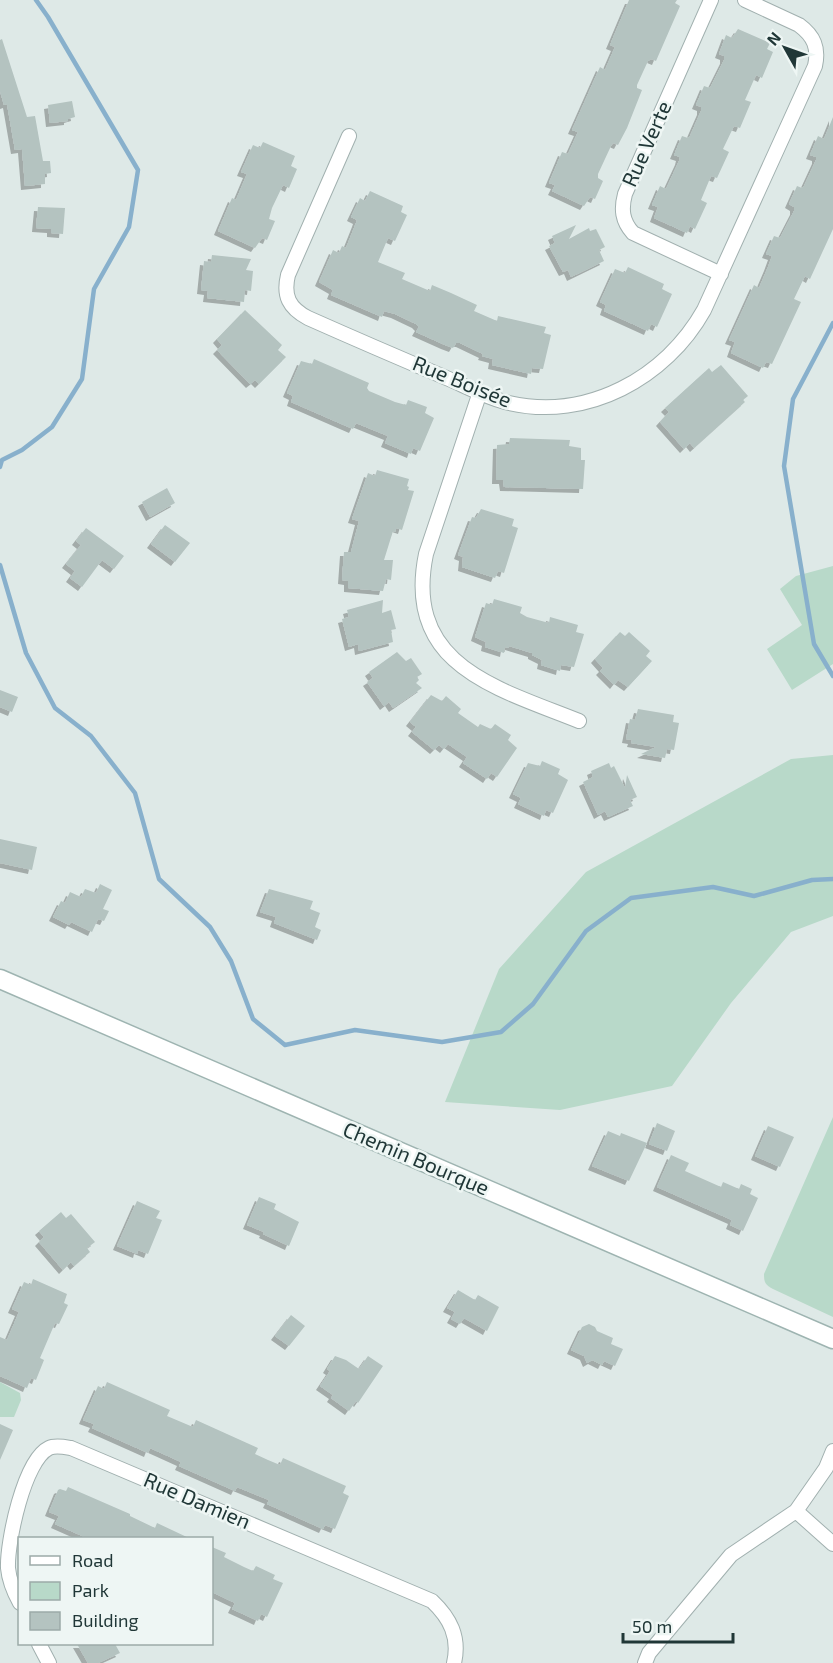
<svg xmlns="http://www.w3.org/2000/svg" width="833" height="1663" font-family="'Exo 2',sans-serif">
<style>
.green{fill:#b8d9c9}
.lines{fill:none;stroke-linecap:round;stroke-linejoin:round}
.stream{stroke:#88b0cc;stroke-width:4.5}
.building{fill:#b4c3c0;filter:url(#shadow)}
.street-casing{stroke:#a1b0af;stroke-width:16}
.secondary-casing{stroke:#9eb4b1;stroke-width:21}
.street{stroke:#fff;stroke-width:14}
.secondary{stroke:#fff;stroke-width:18}
.labels{text-anchor:middle;stroke-width:5;stroke-linejoin:round;paint-order:stroke}
.street-label{font-size:21px;fill:#203737;stroke:#eef6f4}
</style>
<defs>
<filter id="shadow"><feDropShadow dx="-4" dy="4" stdDeviation="0" flood-color="#0004"/></filter>
</defs>
<rect width="100%" height="100%" fill="#dee9e7"/>
<path class="green" d="M833 566V664L792 690 767 649 802 625 780 589 796 576Z
M833 755V916L791 932 731 1003 672 1086 560 1110 445 1102 499 969 586 872 791 759Z
M833 1117V1317L773 1289C765 1285 764 1282 764 1274Z
M0 1382 20 1393 21 1400 14 1417H0Z"/>
<g class="lines">
<path class="stream" d="M833 323 793 399 784 466 814 644 833 676
M0 467 2 460 22 450 52 427 82 379 94 289 129 227 138 170 48 17 36 0
M0 565 26 653 55 708 91 736 135 793 159 879 210 927 231 961 253 1019 285 1045 355 1030 442 1042 501 1032 533 1004 586 931 631 898 713 887 754 896 812 880 833 879"/>
</g>
<path class="building" d="M629 0H677L675 3 680 6 656 61 651 59 648 61 637 85V88L642 90 627 128 618 145 613 143 611 146 598 174V178L603 181 595 199 590 197 584 206 552 191 555 185 549 183 562 152 568 154 578 132 572 130 600 67 605 70 615 47 610 45Z
M738 29 770 43 767 49 773 52 762 78 756 75 745 100 751 102 740 128 734 126 723 149 729 152 717 178 711 176 701 200 707 203 695 229 690 226 687 233 654 218 658 207 652 205 660 186 666 189 679 161 680 157 674 155 682 136 688 138 690 136 701 111V107L696 105 704 86 710 88 724 60V56L719 54 726 35 732 38Z
M2 39 27 117 35 116 43 161H50L51 173 45 174V184L25 186 22 149 15 150 7 104 4 105 0 91V40Z
M72 101 75 117 68 119V121L50 123 48 105Z
M833 117V229L810 279 805 276 794 299 801 302 772 364 766 362 763 368 731 353 735 342 729 340 754 285 759 288 768 267 772 256 766 254 774 236 780 238 794 211V207L789 204 797 186 802 188 804 186 816 160V157L810 155 818 136 824 139Z
M263 142 295 156 291 166 297 169 289 188 283 185 272 208 269 219 275 221 267 240 262 238 255 248 218 231 232 198 236 200 247 174 241 172 253 145 260 148Z
M370 191 403 206 401 212 407 215 395 241 388 238 378 262 405 273 402 279 430 291 432 285 451 293 477 305 474 311 497 321 498 316 546 327 544 333 551 335 543 369 532 368 531 374 492 365 493 359 482 356 483 354 460 343H456L453 348 445 345 416 332 419 327 416 324 395 314 384 311 382 317 331 295 333 290 319 282 333 250 339 253 342 246 346 248 356 223 357 220 351 217 360 198 365 201Z
M38 207 65 208 63 234 51 233V229L36 228Z
M576 225 569 239 589 228 590 231 596 229 605 247 599 250 604 261 571 277 568 270 563 272 549 246 555 243 552 236Z
M212 255 251 259 246 270 253 271 251 291 245 290 244 302 207 298 208 291 201 290 204 261 211 262Z
M628 267 664 284 662 289 672 294 657 327 651 324 648 331 604 311 606 305 600 302 615 269 625 273Z
M245 310 282 345 278 350 286 357 259 384 255 380 250 384 217 350 222 345 217 339Z
M314 359 369 383 367 388 369 391 395 402 406 405 408 400 427 407 425 413 434 418 420 451 413 448 411 454 385 443 388 436 356 423 353 429 291 402 293 396 287 393 301 361 312 364Z
M721 365 748 396 743 400 745 402 694 448 690 443 684 449 660 422 669 412 665 408 709 368 712 372Z
M510 438 570 440 569 446 581 448V460H585L583 489 504 487 503 480H496L497 445 509 444Z
M377 470 409 479 407 486 409 487 408 490 414 491 402 530 396 528 395 532 393 531 384 560H393L391 580 386 579 383 591 348 588V581L342 580 344 552H351L359 521 352 519 368 473 375 476Z
M167 488 175 503 150 517 142 502Z
M481 509 514 519 512 526 518 528 504 573 498 571 495 578 462 567 463 557 458 555 472 517 476 518Z
M165 525 190 543 175 562 151 544Z
M86 528 124 556 114 569 102 560 82 587 70 578 75 571 66 564 81 545 76 541Z
M494 599 522 607 520 613 527 617 549 623 550 617 578 625 576 632 584 634 574 667 561 665 560 671 541 665 542 660 532 655V653L509 646V648L505 647 504 653 485 647 486 642 475 637 486 603 492 605Z
M383 600 382 613 391 610 396 629 391 630 393 642 359 651 358 644 349 647 342 619 349 617 347 610Z
M620 632 625 636 629 632 650 651 646 656 652 661 628 687 618 680 614 685 600 671 603 668 595 659Z
M397 652 406 661 411 658 422 674 417 677 419 680 416 683 422 688 393 708 389 702 384 706 367 682 373 678 369 672Z
M0 690 18 697 12 712 0 707Z
M431 695 442 701 446 696 461 709 458 713 478 727 480 724 491 729 495 724 511 735 508 740 517 748 497 777 491 773 487 779 463 763 467 757 448 744 444 749 439 745 434 750 412 732 416 727 410 722Z
M638 709 674 715 673 722 679 723 674 750 667 749 665 758 641 754 656 747 631 743 632 740 626 739 630 719 635 720Z
M542 761 560 769 558 774 568 780 553 813 546 810 544 816 518 804 521 798 513 794 528 763 540 766Z
M609 763 611 768 614 766 625 788 627 775 637 797 630 800 633 806 608 817 605 811 598 815 583 782 593 777 591 771Z
M0 839 37 847 32 870 0 863Z
M100 884 112 890 103 909 109 911 104 921 98 919 92 932 71 922 69 925 53 917 61 901 65 903 70 892 81 897 85 889 96 893Z
M269 889 313 901 310 909 320 913 315 927 321 930 317 940 274 923 276 917 260 912Z
M657 1123 675 1131 667 1151 649 1144Z
M768 1126 794 1137 780 1167 755 1156Z
M608 1131 620 1136 621 1133 647 1143 629 1181 592 1166Z
M671 1155 689 1163 685 1171 721 1187 723 1182 739 1189 741 1184 752 1189 750 1194 758 1198 743 1231 730 1225 732 1220 657 1187Z
M259 1197 276 1204 274 1209 299 1222 289 1246 263 1234 264 1232 247 1225Z
M137 1201 160 1211 156 1218 162 1220 148 1254 138 1250 137 1254 117 1246Z
M61 1212 66 1218 71 1214 95 1242 87 1248 90 1252 74 1266 71 1262 63 1270 39 1242 44 1237 39 1231Z
M33 1279 67 1294 64 1303 68 1305 59 1324 55 1323 40 1358 44 1360 36 1380 31 1378 27 1388 0 1376V1337L7 1340 19 1312 12 1309 24 1282 31 1285Z
M458 1290 475 1300 478 1295 499 1307 487 1331 464 1318 460 1324 451 1319 455 1312 447 1308Z
M291 1315 305 1326 289 1346 275 1336Z
M589 1324 595 1327 597 1331 613 1338 611 1344 623 1349 615 1366 604 1361 602 1365 592 1360 587 1363 584 1356 571 1350 582 1327Z
M335 1356 346 1360 359 1369 368 1356 383 1366 358 1403 356 1401 349 1411 331 1398 333 1395 320 1386 330 1371 327 1369Z
M107 1382 170 1410 167 1416 193 1427 196 1420 258 1448 255 1454 268 1460 280 1465 283 1458 346 1486 343 1493 349 1496 335 1529 325 1525 323 1529 267 1504 269 1500 237 1487 235 1491 179 1466 181 1462 159 1452 150 1448 148 1453 92 1428 94 1424 83 1420 98 1386 104 1389Z
M0 1424 13 1430 0 1460Z
M68 1487 130 1514V1516L155 1528 157 1523 191 1539H89L55 1524 59 1516 49 1512 58 1490 60 1489 66 1491Z
M212 1547 226 1553 224 1557 244 1567 253 1571 256 1566 275 1575 273 1579 283 1583 267 1617 261 1614 258 1621 243 1614 232 1609 235 1603 212 1592Z
M77 1644H115L120 1653 98 1663H88Z"/>
<g class="lines">
<g class="street-casing">
<path id="street" d="M711 0 625 194C621 209 622 221 633 233L721 274
M349 136 288 275C283 296 289 308 308 318 353 338 397 357 442 376 464 385 486 398 509 403 587 421 666 378 704 310L815 66C819 48 814 36 799 25L745 0
M480 392 426 554C403 666 497 688 579 721
M796 1511 833 1544
M20 1603C14 1592 9 1579 8 1568 7 1542 24 1460 49 1448 55 1445 65 1447 71 1448L432 1601C450 1618 460 1637 454 1663
M39 1644 49 1663
M645 1663 649 1653 731 1555 796 1511 826 1468 833 1451"/>
</g>
<g class="secondary-casing">
<path id="secondary" d="M0 979 833 1339"/>
</g>
<use href="#street" class="street"/>
<use href="#secondary" class="secondary"/>
</g>
<g class="labels">
<g class="street-label">
<text transform="translate(647 144) rotate(-66)" y="7">Rue Verte</text>
<text transform="translate(462 382) rotate(22)" y="7">Rue Boisée</text>
<text transform="translate(416 1159) rotate(23)" y="7">Chemin Bourque</text>
<text transform="translate(197 1501) rotate(23)" y="7">Rue Damien</text>
</g>
</g>
<rect x="18" y="1537" width="195" height="108" fill="#eef6f4" stroke="#9caaa8" stroke-width="1.5"/>
<rect x="30" y="1556" width="30" height="9" fill="#ffffff" stroke="#9caaa8" stroke-width="1.5"/>
<text x="72" y="1567" font-size="18" fill="#203737">Road</text>
<rect x="30" y="1582" width="30" height="18" fill="#b8d9c9" stroke="#9caaa8" stroke-width="1.5"/>
<text x="72" y="1597" font-size="18" fill="#203737">Park</text>
<rect x="30" y="1612" width="30" height="18" fill="#b4c3c0" stroke="#9caaa8" stroke-width="1.5"/>
<text x="72" y="1627" font-size="18" fill="#203737">Building</text>
<g transform="translate(785 48) rotate(310)" stroke="#eef6f4" stroke-width="4.5" paint-order="stroke">
<path d="M0-4.5L10 22L0 15L-10 22Z" fill="#203737"/>
<text y="-9" font-size="16" font-weight="bold" text-anchor="middle" fill="#203737">N</text>
</g>
<path d="M623 1633v9h110v-9" fill="none" stroke="#203737" stroke-width="3"/>
<text x="632" y="1633" font-size="18" fill="#203737" stroke="#eef6f4" stroke-width="4.5" paint-order="stroke">50 m</text>
</svg>
